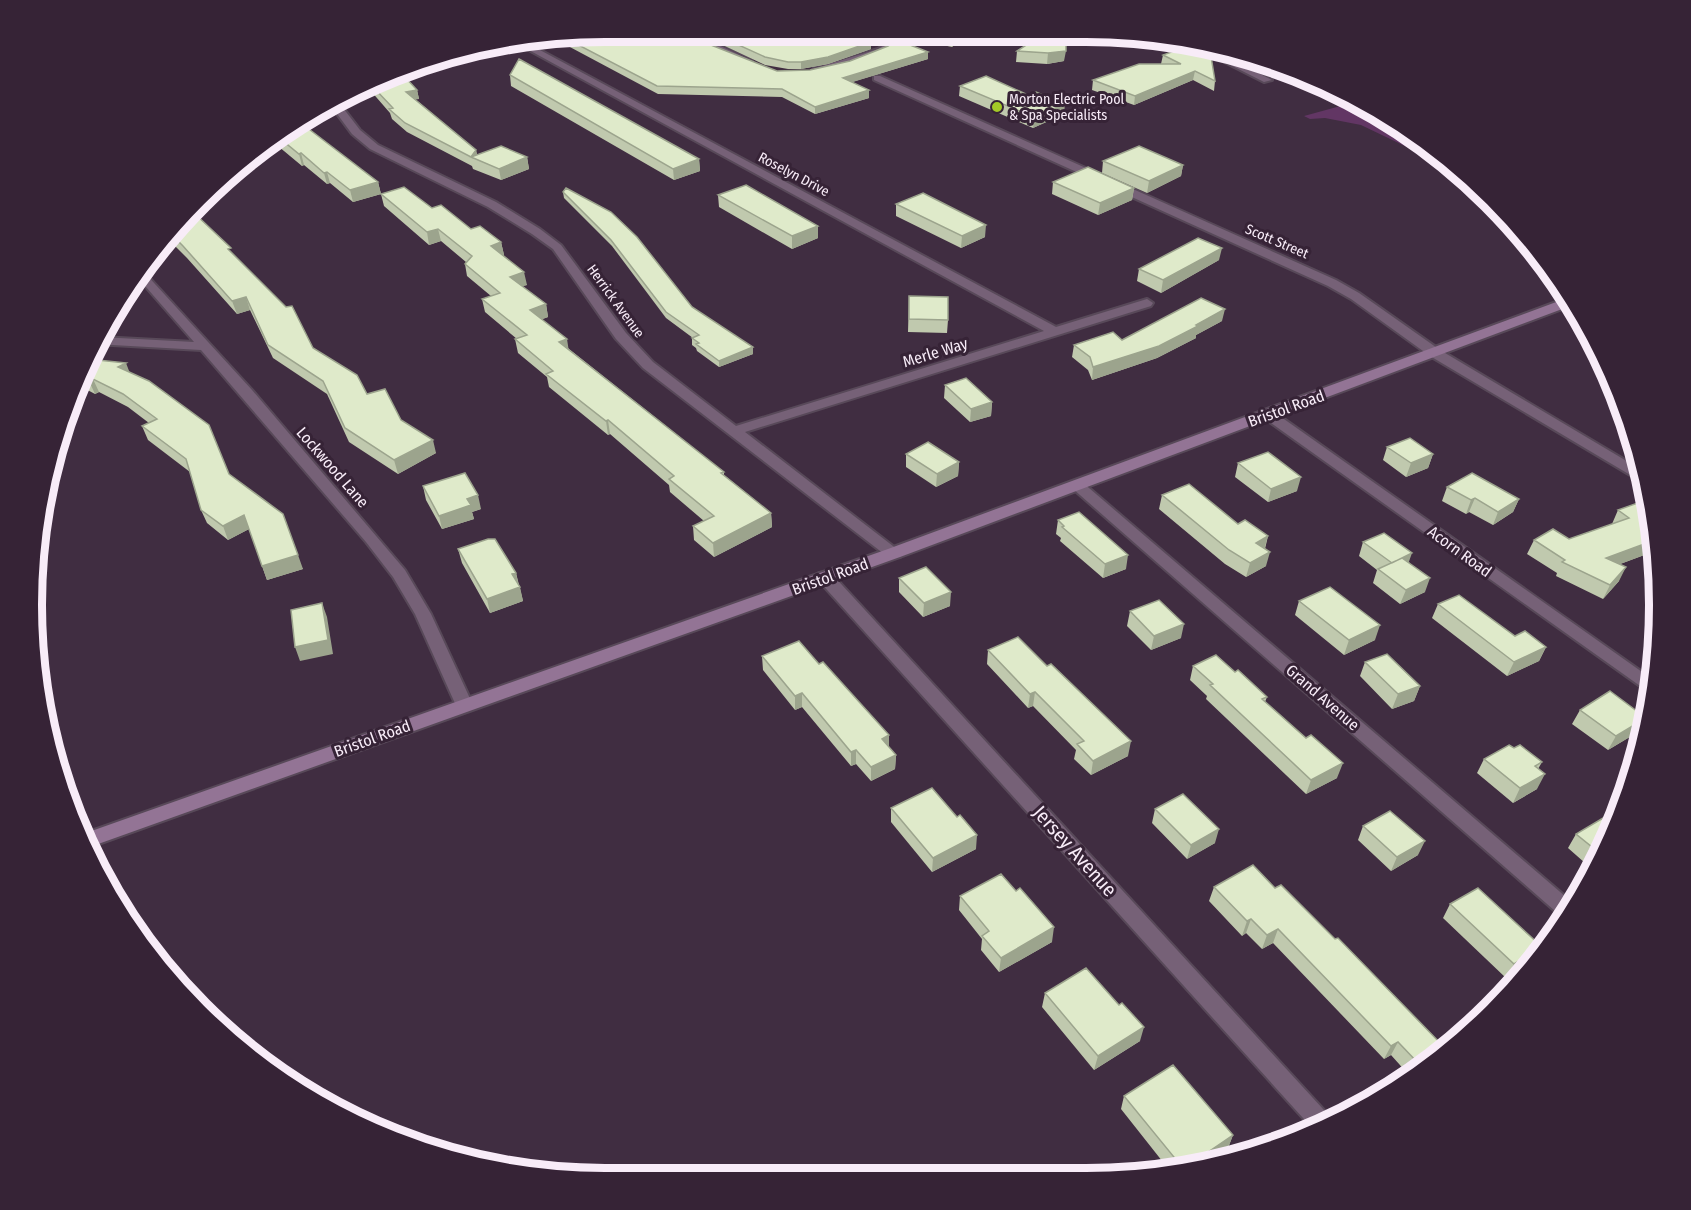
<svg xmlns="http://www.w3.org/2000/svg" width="1691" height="1210" font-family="'Fira Sans Condensed',sans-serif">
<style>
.green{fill:#623664}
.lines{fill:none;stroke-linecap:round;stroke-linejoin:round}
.minor-casing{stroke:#584959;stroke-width:4}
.secondary-casing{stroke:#584959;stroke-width:4}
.minor{fill:#766177;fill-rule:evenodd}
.secondary{fill:#937495;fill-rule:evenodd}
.wall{fill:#c0c9ae}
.shaded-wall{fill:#9ca48d}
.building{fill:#dfeaca;stroke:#9ca48d;stroke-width:1.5}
.poi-dot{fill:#a3c927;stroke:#362336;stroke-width:2}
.labels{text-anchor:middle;stroke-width:6;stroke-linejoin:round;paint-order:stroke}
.far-poi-label{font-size:14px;fill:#f8ecf8;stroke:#362336;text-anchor:start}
.far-street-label{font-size:14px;fill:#f8ecf8;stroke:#362336}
.street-label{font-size:16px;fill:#f8ecf8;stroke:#362336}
.near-street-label{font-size:20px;fill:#f8ecf8;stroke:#362336}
.rim{fill:none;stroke:#f8ecf8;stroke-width:8}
</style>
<rect width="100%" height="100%" fill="#402d41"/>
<path class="green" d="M1355 102 1373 109 1422 149 1409 148 1361 125 1325 118 1310 119 1304 116Z"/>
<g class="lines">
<g class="minor-casing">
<path id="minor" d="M681 32H691L752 61 744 63Z
M905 32H914L884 53 818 72 813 69 878 49Z
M525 42 1056 327 1147 299 1153 303 1151 306 745 432 902 553 900 557H888L643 368 616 339 553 249 532 234 488 207 370 149 352 134 332 107 340 104 360 130 378 145 496 202 540 229 561 245 626 333 653 362 736 426 1044 331 516 43Z
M1185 42H1197L1272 80 1264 82Z
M874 76H880L1336 280 1359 293 1440 350 1640 469 1643 480 1637 479 1430 356 1351 299 1328 286 874 80Z
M144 272 252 390 405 570 431 614 473 705 470 710 464 711 458 710 415 614 393 577 366 542 201 350 95 344 100 337 194 342 139 279Z
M1269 411 1274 412 1652 679 1650 693 1264 418 1262 415 1264 412Z
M1077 481 1082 482 1573 903 1563 918 1072 488 1070 485Z
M825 572 831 573 1334 1121 1312 1128 819 581 817 577 819 573Z"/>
</g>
<g class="secondary-casing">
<path id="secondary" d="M1567 298 1573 305 900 557 87 848 83 834 888 549Z"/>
</g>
<use href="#minor" class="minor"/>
<use href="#secondary" class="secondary"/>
</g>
<path class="wall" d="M605 32 711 45 777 71 810 70 850 61 908 40 907 43 928 59 852 82 869 98 815 114 782 97 658 94 553 38Z
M695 32H806L871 42V49L828 64 801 69H788L765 65Z
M822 32H902L886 42Z
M910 32H968L952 47 910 38Z
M1046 32 1064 61 1047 64 1016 62 1017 51Z
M1187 42 1198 43 1214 49 1213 59H1211L1215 81 1214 91 1193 80 1134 105 1092 90 1093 80 1161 64 1163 55 1187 46Z
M403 75 417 90 419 99H415L476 150 477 155 527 157 529 169 501 180 473 169 472 166 407 132 392 119 390 113 370 90Z
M510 75 699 159 700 171 674 180 511 86Z
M960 86 1064 114 1033 128 959 96Z
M301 123 378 182 381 194 353 202 330 183 327 184 304 165 302 166 272 141 287 128Z
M1103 161 1183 165 1181 176 1147 193 1102 173Z
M1053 182 1134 188 1132 200 1098 215 1052 194Z
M563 192 692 307 753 354 719 367 697 351 696 348 692 345V338H693L666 318 612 246 564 198Z
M381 194 432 208 471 229 501 242 504 255H503L527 285 522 286 546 304 548 317 542 319 569 349 724 472V475L771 513 772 527 714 557 694 540 693 526 704 521 670 492 669 485 610 434 608 435 549 387 547 377 518 353 515 339H517L485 312 482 299 491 296 467 276 465 264 466 262 441 241 429 245 384 206Z
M718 195 818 238 792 249 719 207Z
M896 204 985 237 961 248 896 216Z
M174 227 232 253 313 348 367 394 401 420 436 453 398 474 349 442 327 394 273 358 250 310 237 314 187 258 167 238Z
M1219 260 1161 293 1137 281 1139 269Z
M909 296 948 320 947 333 908 332Z
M1222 321 1196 335V338L1157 358 1092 380 1088 370 1072 357 1074 345 1122 340Z
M88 359 129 372 229 474 303 569 267 580 249 529 228 540 207 523 201 510 190 472 148 440 142 426 149 423 128 407 99 392 95 394 80 386Z
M945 385 992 402 991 416 970 422 944 398Z
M1387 447 1433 454 1428 468 1406 477 1383 460Z
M906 454 959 462 958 476 936 487 906 467Z
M1238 463 1297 491 1268 502 1235 477Z
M423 486 481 509 472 512 474 519 442 529 426 500Z
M1447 487 1519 499 1513 512 1493 525 1469 512 1466 514 1442 501Z
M1162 495 1238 524 1268 536 1265 549 1266 566 1246 577 1225 564 1159 509Z
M1618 510 1655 530V551L1620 564 1619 581 1603 599 1556 576 1557 573 1527 554 1534 540 1569 539 1612 524Z
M1058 520 1126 569 1103 578 1060 541 1061 538 1056 534Z
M1363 542 1409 562 1425 592 1400 604 1373 583 1377 570 1359 556Z
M458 549 516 573 523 601 490 613 462 563Z
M899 578 950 606 923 617 899 592Z
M1299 601 1375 640 1344 655 1295 615Z
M1438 604 1515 636 1546 647 1539 661 1507 676 1432 618Z
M1130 611 1181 638 1151 650 1127 626Z
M988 650 1128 756 1091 775 1074 759 1076 750 1033 706 1028 708 987 664Z
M762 656 819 664 889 735V747L896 755 895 769 871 781 856 764 851 766 802 707 795 710 763 670Z
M1365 662 1420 686 1414 701 1392 709 1360 676Z
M1193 666 1235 672 1267 697 1265 702 1337 778 1306 794 1206 699 1207 696 1190 680Z
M1580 710 1646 718 1638 732 1608 750 1572 724Z
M1514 748 1542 762 1538 769 1537 789 1513 803 1477 773 1484 759Z
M891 808 976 849 932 872 891 822Z
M1155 809 1215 843 1187 859 1152 823Z
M1618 813 1600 859 1593 870 1568 848 1576 834Z
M1363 826 1418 855 1391 871 1358 840Z
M1214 887 1275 888 1446 1049 1408 1074 1391 1055 1384 1059 1273 943 1262 949 1246 933 1242 936 1209 901Z
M1016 891 1052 942 999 972 981 950 982 939 959 910 960 896Z
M1450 904 1542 947 1534 961 1506 978 1443 918Z
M1045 993 1140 1041 1094 1070 1042 1007Z
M1124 1096 1233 1135 1228 1148 1214 1157 1170 1171 1121 1109Z"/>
<path class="shaded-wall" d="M890 32H902L886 42V34Z
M961 32H968L952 47 953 39Z
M871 42V49L828 64 801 69V62Z
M1214 49 1213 59 1208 60 1210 50Z
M1066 51 1064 61 1047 64 1048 53Z
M928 52V59L843 85V78Z
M1195 71 1193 80 1134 105 1135 96Z
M417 90 419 99 408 101 406 92Z
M869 90V98L815 114V107Z
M1065 104 1064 114 1033 128 1034 117Z
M476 150 478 159 471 158Z
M301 153 304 165 302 166 299 154Z
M527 157 529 169 501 180 499 169Z
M699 159 700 171 674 180 673 169Z
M1183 165 1181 176 1147 193 1149 181Z
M327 172 330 183 327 184 324 173Z
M378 182 381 194 353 202 350 190Z
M1134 188 1132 200 1098 215 1100 203Z
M986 225 985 237 961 248 962 236Z
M818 226V238L792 249V236Z
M438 229 441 241 429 245 427 232Z
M501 242 504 255 493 258 491 246Z
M1222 248 1219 260 1161 293 1163 280Z
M524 272 527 285 513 289 510 277Z
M246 297 250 310 237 314 232 301Z
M546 304 548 317 533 323 530 310Z
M1225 309 1222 321 1196 335V338L1157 358 1092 380 1093 367 1196 325Z
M567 339 569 352 559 342Z
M753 347V354L719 367V361Z
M126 363 131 376 118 367Z
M93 379 99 392 95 394 89 381Z
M992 402 991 416 970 422 971 409Z
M608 420 610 434 608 435 606 421Z
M433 440 436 453 398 474 394 460Z
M1433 454 1428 468 1406 477 1411 463Z
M959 462 958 476 936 487 937 474Z
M1301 477 1297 491 1268 502 1271 489Z
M478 495 481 509 472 512 474 519 442 529 439 516 467 499Z
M1475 498 1469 512 1466 514 1471 500Z
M1519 499 1513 512 1493 525 1498 512Z
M771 513 772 527 714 557 713 543Z
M244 515 249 529 228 540 223 526Z
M1268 536 1264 550 1256 543Z
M1655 540V551L1599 572 1606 558Z
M1270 552 1266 566 1246 577 1250 563Z
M1412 553 1407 567 1387 577 1392 563Z
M298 555 303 569 267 580 262 566Z
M1128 555 1126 569 1103 578 1105 564Z
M1626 567 1619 581 1603 599 1610 585Z
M516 573 519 587 512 574Z
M1430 578 1425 592 1400 604 1406 590Z
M520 587 523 601 490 613 487 599Z
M951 592 950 606 923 617 924 603Z
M322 603 327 617 333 654 300 661 295 647Z
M1184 624 1181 638 1151 650 1154 636Z
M1380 625 1375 640 1344 655 1349 640Z
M1546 647 1539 661 1507 676 1514 662Z
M1420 686 1414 701 1392 709 1398 694Z
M1035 692 1033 706 1028 708 1030 694Z
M802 693V707L795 710V696Z
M1646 718 1638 732 1608 750 1616 736Z
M889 735V750L882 739Z
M1131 741 1128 756 1091 775 1093 761Z
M856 750V764L851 766V752Z
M896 755 895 769 871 781V767Z
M1343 763 1337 778 1306 794 1311 780Z
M1545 774 1537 789 1513 803 1520 788Z
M1219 829 1215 843 1187 859 1191 845Z
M977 835 976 849 932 872 933 858Z
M1425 841 1418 855 1391 871 1397 857Z
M1251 919 1246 933 1242 936 1247 921Z
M1054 927 1052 942 999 972 1001 958Z
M1278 929 1273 943 1262 949 1267 935Z
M1542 947 1534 961 1506 978 1514 964Z
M1144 1027 1140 1041 1094 1070 1098 1056Z
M1398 1042 1391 1055 1384 1059 1391 1046Z
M1233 1135 1228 1148 1214 1157 1189 1165Z"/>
<path class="building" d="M605 32H686L711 45 777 71 810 70 850 61 888 46 909 32 905 43 928 52 843 78 869 90 815 107 782 89 657 86 563 37Z
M710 32H806L871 42 828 57 801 62H788L765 57Z
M867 32H890L886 34Z
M912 32H961L953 39Z
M1046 32H1066V51L1048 53 1017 51Z
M1190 42 1198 43 1214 49 1210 50 1215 81 1195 71 1135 96 1093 80 1139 64H1181L1163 55 1191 45Z
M519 59 699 159 673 169 510 75Z
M403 75 417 90 406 92 476 150 471 157 405 123 389 109 393 108 374 88Z
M986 76 1028 95 1036 92 1065 104 1034 117 960 86Z
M300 122 301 123 378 182 350 190 327 172 324 173 301 153 299 154 277 136 287 128Z
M501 146 527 157 499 169 471 157Z
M1139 146 1183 165 1149 181 1103 161Z
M1088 167 1134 188 1100 203 1053 182Z
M746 185 818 226 792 236 718 195Z
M404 187 432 208 441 205 471 229 480 226 501 242 491 246 524 272 510 277 546 304 530 310 567 339 559 342 724 472 721 473 771 513 713 543 693 526 714 516 669 479 674 476 608 420 606 421 546 374 553 371 515 339 527 335 482 299 500 293 465 264 472 256 438 229 427 232 381 194Z
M566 188 611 212 637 237 692 307 753 347 719 361 696 344 699 343 692 338 699 335 666 312 611 240 563 192Z
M923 193 986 225 962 236 896 204Z
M192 211 231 248 228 249 286 307 292 306 313 348 357 375 367 394 385 389 401 420 433 440 394 460 345 428 323 381 268 345 246 297 232 301 183 246 170 233 174 227Z
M1198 238 1222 248 1163 280 1139 269Z
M909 296 948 297V320L909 319Z
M1201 298 1225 309 1196 325 1198 326 1159 346 1093 367 1090 357 1074 345 1113 332 1122 340Z
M88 359 126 363 118 367 149 381 209 425 229 474 283 514 298 555 262 566 244 515 223 526 201 510 186 459 142 426 157 419 123 394 93 379 89 381 83 377Z
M966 378 992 402 971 409 945 385Z
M1410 438 1433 454 1411 463 1387 447Z
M928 442 959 462 937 474 906 454Z
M1268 452 1301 477 1271 489 1238 463Z
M465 473 478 495 467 499 471 505 439 516 423 486Z
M1472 473 1519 499 1498 512 1475 498 1471 500 1447 487Z
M1189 484 1238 524 1245 520 1268 536 1256 543 1270 552 1250 563 1229 550 1162 495Z
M1646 500 1648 502 1655 530V540L1606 558 1626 567 1610 585 1562 562 1565 560 1534 540 1553 529 1569 539 1629 518 1618 510Z
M1079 512 1128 555 1105 564 1062 527 1064 526 1058 520Z
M1384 533 1412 553 1392 563 1363 542Z
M488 539H495L516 573 512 574 520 587 487 599 458 549Z
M1402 558 1430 578 1406 590 1378 569Z
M926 567 951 592 924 603 899 578Z
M1330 587 1380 625 1349 640 1299 601Z
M1459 595 1515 636 1525 631 1546 647 1514 662 1438 604Z
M1159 600 1184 624 1154 636 1130 611Z
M322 603 328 640 295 647 291 610Z
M1018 637 1047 666 1051 664 1131 741 1093 761 1077 744 1084 741 1035 692 1030 694 988 650Z
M799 641 819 664 823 662 889 735 882 739 896 755 871 767 856 750 851 752 802 693 795 696 762 656Z
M1387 654 1420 686 1398 694 1365 662Z
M1216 655 1235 672 1238 670 1267 697 1262 699 1306 738 1311 735 1343 763 1311 780 1210 685 1213 684 1193 666Z
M1610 691 1646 718 1616 736 1580 710Z
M1509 745 1514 748 1520 745 1542 762 1535 766 1545 774 1520 788 1484 759Z
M932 788 957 817 960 815 977 835 933 858 891 808Z
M1183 794 1219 829 1191 845 1155 809Z
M1390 811 1425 841 1397 857 1363 826Z
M1615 811 1618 813 1602 855 1576 834Z
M1253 865 1275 888 1281 885 1335 939 1338 938 1446 1049 1420 1065 1398 1042 1391 1046 1278 929 1267 935 1251 919 1247 921 1214 887Z
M1001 874 1016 891 1020 888 1054 927 1001 958 982 936 989 931 960 896Z
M1478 888 1542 947 1514 964 1450 904Z
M1086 968 1119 1005 1122 1003 1144 1027 1098 1056 1045 993Z
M1173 1065 1233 1135 1189 1165 1182 1167 1124 1096Z"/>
<circle class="poi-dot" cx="997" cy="107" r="6"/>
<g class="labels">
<g class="far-poi-label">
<text x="1009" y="104">Morton Electric Pool<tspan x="1009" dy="16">&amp; Spa Specialists</tspan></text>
</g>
<g class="far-street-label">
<text transform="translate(794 174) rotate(28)" y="5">Roselyn Drive</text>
<text transform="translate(1277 241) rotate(23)" y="5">Scott Street</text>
<text transform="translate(616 301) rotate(54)" y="5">Herrick Avenue</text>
</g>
<g class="street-label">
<text transform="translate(935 352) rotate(-17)" y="6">Merle Way</text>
<text transform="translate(1286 408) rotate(-20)" y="6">Bristol Road</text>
<text transform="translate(333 467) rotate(49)" y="6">Lockwood Lane</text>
<text transform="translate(1460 551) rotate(36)" y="6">Acorn Road</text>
<text transform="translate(830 576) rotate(-20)" y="6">Bristol Road</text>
<text transform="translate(1323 697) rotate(41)" y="6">Grand Avenue</text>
<text transform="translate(372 738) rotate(-20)" y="6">Bristol Road</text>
</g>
<g class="near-street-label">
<text transform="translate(1075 851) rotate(48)" y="7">Jersey Avenue</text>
</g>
</g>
<path d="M0 0H1691V1210H0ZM605 42H1086A563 563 0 0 1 1649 605V605A563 563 0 0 1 1086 1168H605A563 563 0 0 1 42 605V605A563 563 0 0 1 605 42Z" fill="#362336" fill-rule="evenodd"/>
<path class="rim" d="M605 42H1086A563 563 0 0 1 1649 605V605A563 563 0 0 1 1086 1168H605A563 563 0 0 1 42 605V605A563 563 0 0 1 605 42Z"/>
</svg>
